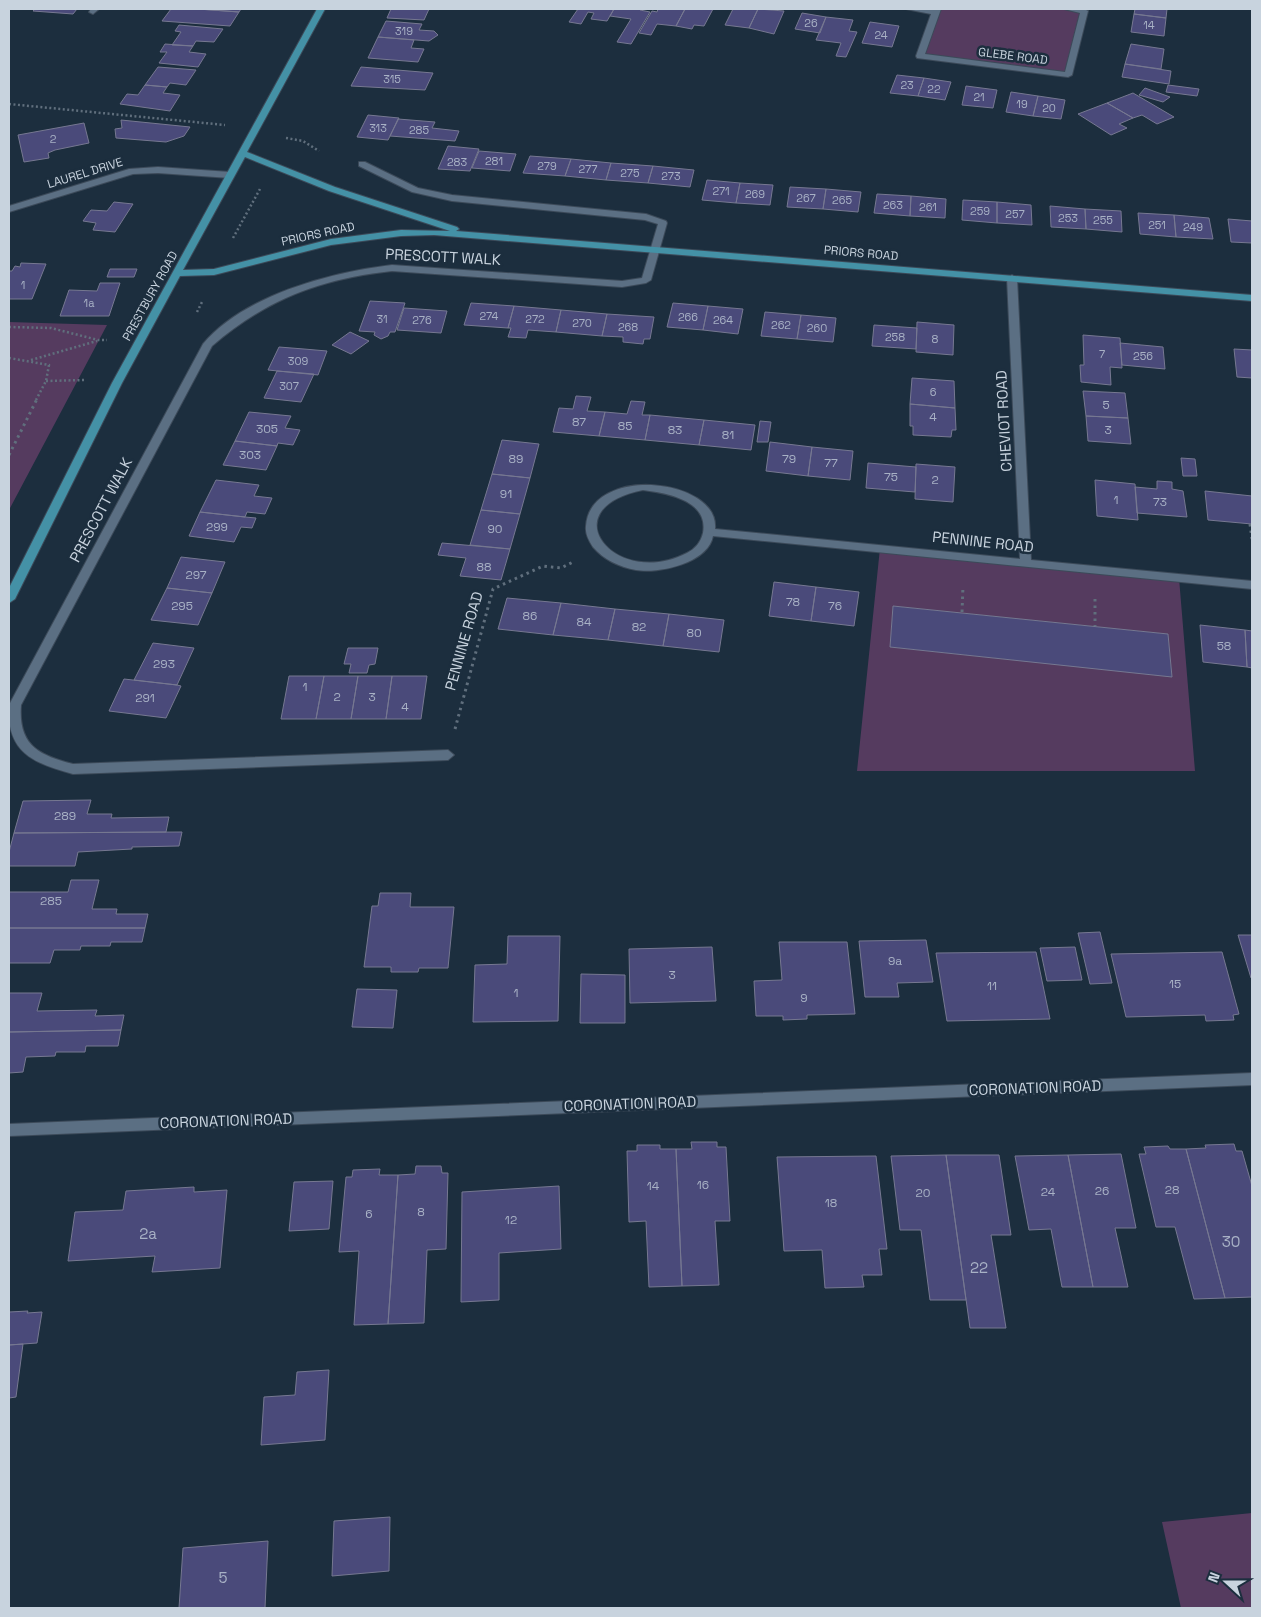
<svg xmlns="http://www.w3.org/2000/svg" width="1261" height="1617" font-family="'Space Grotesk',sans-serif">
<style>
.green{fill:#553b5f;fill-rule:evenodd}
.building{fill:#4a4a7a;stroke:#767891}
.lines{fill:none;stroke-linecap:round;stroke-linejoin:round}
.minor-casing{stroke:#3c4a59;stroke-width:2}
.major-casing{stroke:#3c4a59;stroke-width:2}
.path-far1{stroke:#606f7d;stroke-width:2.5;stroke-dasharray:2 2.5;stroke-linecap:butt}
.path{stroke:#606f7d;stroke-width:3;stroke-dasharray:2.5 4;stroke-linecap:butt}
.minor{fill:#5b6f83;fill-rule:evenodd}
.major{fill:#4491a6;fill-rule:evenodd}
.labels{text-anchor:middle;stroke-width:5;stroke-linejoin:round;paint-order:stroke}
.far-number-label{font-size:11px;fill:#a8b1c5}
.far-street-label{font-size:12px;fill:#c8d3de;stroke:#1c2e3e}
.number-label{font-size:12px;fill:#a8b1c5}
.street-label{font-size:15px;fill:#c8d3de;stroke:#1c2e3e}
.near-number-label{font-size:15px;fill:#a8b1c5}
</style>
<rect width="100%" height="100%" fill="#1c2e3e"/>
<path class="green" d="M937 9H1068L1084 11 1068 75 920 56Z
M9 322 107 325 9 510Z
M880 548 1179 578 1195 771H857ZM893 606 1168 634 1172 676 890 647Z
M1252 1513V1608H1181L1162 1522Z"/>
<path class="building" d="M35 9H77L73 14 33 11Z
M171 9H198L239 12 230 26 162 21Z
M198 9H241L239 12Z
M391 9H429L424 20 387 18Z
M578 9H614L607 21 591 19 594 13 588 12 581 24 569 22Z
M614 9H641L640 10 650 12 631 44 617 42 631 19 610 16Z
M658 9H685L676 26 657 24 651 35 639 33 652 11 657 12Z
M685 9H713L704 26 694 25 692 29 676 26Z
M733 9H758L749 28 725 25Z
M758 9 784 11 774 34 749 28Z
M1135 9H1167L1166 18 1134 14Z
M802 13 826 17 820 33 795 29Z
M1134 14 1166 18 1164 36 1131 32Z
M826 17 853 20 849 31 857 32 846 57 836 56 841 43 816 40Z
M386 21 422 24 419 30 434 31 438 35 429 41 378 37Z
M870 22 899 26 892 47 862 43Z
M179 25 223 29 214 42 196 41 193 46 172 45 181 32 175 31Z
M378 37 414 40 411 48 424 49 418 62 368 58Z
M165 44 193 46 189 52 206 54 198 67 159 63 167 52H160Z
M1131 44 1164 49 1161 69 1125 64Z
M1125 64 1171 71 1169 84 1122 77Z
M158 67 196 70 186 85 170 83 167 87 145 85Z
M361 67 433 73 425 90 351 86Z
M897 75 924 78 918 96 890 93Z
M924 78 951 82 945 100 918 96Z
M145 85 167 87 163 93 180 95 170 111 120 104 127 94 138 95Z
M1168 85 1199 89 1197 96 1166 92Z
M966 86 997 90 993 108 962 105Z
M1145 88 1170 97 1163 102 1139 95Z
M1011 92 1038 96 1033 116 1006 112Z
M1133 93 1174 117 1157 124 1142 115 1133 118 1107 103Z
M1038 96 1065 100 1061 119 1033 116Z
M1107 103 1133 118 1119 124 1127 128 1111 135 1078 114Z
M368 115 399 118 388 140 357 137Z
M398 119 435 122 432 128 459 131 455 141 390 136Z
M121 120 190 127 184 136 166 142 116 138 115 129 122 128Z
M84 123 89 143 55 150 48 153 49 158 24 162 18 135Z
M448 146 479 149 470 171 438 169Z
M479 151 516 154 510 171 472 168Z
M530 156 571 159 565 176 523 173Z
M571 159 611 163 606 180 565 176Z
M611 163 653 166 648 183 606 180Z
M653 166 694 170 690 187 648 183Z
M707 180 740 183 736 203 702 200Z
M740 183 773 185 770 205 736 203Z
M790 187 826 189 823 209 787 207Z
M826 189 861 192 858 212 823 209Z
M877 194 911 196 910 216 874 213Z
M911 196 946 199 945 218 910 216Z
M963 200 997 202V223L962 220Z
M114 202 133 204 115 232 93 230 96 223 83 221 91 210 107 211Z
M997 202 1031 205 1032 225 997 223Z
M1050 206 1085 209 1086 229 1051 227Z
M1085 209 1121 211 1122 232 1086 229Z
M1138 213 1174 215 1176 237 1140 234Z
M1174 215 1209 218 1213 239 1176 237Z
M1228 219 1252 221V243L1231 242Z
M21 263 46 264 32 299H9V271H12L15 266 20 267Z
M110 269H137L134 277H107Z
M100 283H120L109 316H60L69 290 97 291Z
M370 301 405 303 395 332H390L388 336 381 339 374 335 375 332 359 331Z
M471 303 514 306 508 328 464 325Z
M673 303 708 306 703 330 667 327Z
M514 306 561 310 556 332 528 330 526 338 508 337 511 328H508Z
M708 306 743 309 738 334 703 330Z
M404 308 447 311 441 333 397 330Z
M561 310 607 314 602 336 556 332Z
M765 312 801 315 797 339 761 336Z
M607 314 654 317 650 339H644L643 344 623 342V337L602 336Z
M801 315 836 318 833 342 797 339Z
M917 322 954 325 953 355 916 352Z
M874 325 917 328 916 349 872 346Z
M350 332 369 341 351 354 332 345Z
M1083 335 1120 338 1122 368 1110 367 1111 385 1081 382 1080 365H1084Z
M1120 343 1163 347 1165 369 1122 365Z
M279 347 304 349 327 351 318 375 268 370Z
M1234 349 1252 350V378L1237 377Z
M277 371 314 374 301 402 264 398Z
M912 378 954 381 955 408 910 404Z
M1083 391 1125 393 1128 418 1086 416Z
M576 396 591 397 587 411 605 412 599 436 553 432 559 408 573 409Z
M631 401 645 402 642 415H650L645 440 599 436 605 412 627 414Z
M910 404 955 408 956 430H952L951 437 913 435V426H910Z
M249 412 291 416 285 428 300 430 293 445 278 443 277 446 235 441Z
M650 415 704 420 699 445 645 440Z
M1086 416 1128 418 1131 444 1088 441Z
M704 420 755 425 751 450 699 445Z
M760 421 771 422 768 442H757Z
M502 440 539 444 530 478 492 474Z
M235 441 277 446 266 470 223 465Z
M770 442 812 447 808 476 766 471Z
M812 447 853 451 850 480 808 476Z
M1181 458 1195 459 1197 476H1183Z
M868 463 916 467 915 492 866 488Z
M916 464 955 467 953 502 915 499Z
M492 474 530 478 520 514 481 510Z
M216 480 259 485 254 496 272 498 265 514 247 512 245 517 200 512Z
M1095 480 1135 484 1138 520 1097 516Z
M1157 481 1172 482V489L1183 491 1187 517 1137 513 1135 487 1157 489Z
M1205 491 1252 496V524L1208 520Z
M481 510 520 514 510 549 470 545Z
M200 512 245 517 256 518 252 528 241 527 234 542 189 536Z
M442 543 510 549 501 580 460 576 466 558 438 555Z
M181 557 225 562 212 593 167 588Z
M774 582 816 587 811 621 769 616Z
M816 587 859 592 854 626 811 621Z
M167 588 212 593 198 625 151 620Z
M507 598 561 603 553 635 498 629Z
M561 603 615 609 608 640 553 635Z
M893 606 1168 634 1172 677 890 647Z
M615 609 669 614 663 646 608 640Z
M669 614 724 620 719 652 663 646Z
M1200 625 1245 630 1247 667 1203 662Z
M1245 630 1252 631V668L1247 667Z
M153 643 194 648 177 685 134 680Z
M348 648H378L375 664 369 665 367 673H349L351 664H344Z
M289 676H324L316 719H281Z
M324 676H358L351 719H316Z
M358 676H392L386 719H351Z
M392 676H427L421 719H386Z
M124 679 177 685 181 686 166 718 109 711Z
M91 800 87 814H112L111 818 169 817 166 832 14 833 23 801Z
M182 832 179 846 132 847V849L78 852 75 866H9V852L14 833Z
M71 880H99L92 909H117L116 914H148L145 928H9V892H68Z
M380 893H411L410 907H454L448 968H419L418 972H391V967H364L372 906H378Z
M9 928H145L142 942H111L110 946H81L80 950H54L50 963H9Z
M1100 932 1112 983 1090 984 1078 933Z
M1238 935H1252V978H1251Z
M508 936H560L558 1021 473 1022 475 965 507 964Z
M926 940 933 982 897 983 899 997H865L859 941Z
M779 942H847L855 1014 807 1015V1019L783 1020V1016H756L754 981 782 980Z
M712 947 716 1001 630 1003 629 949Z
M1075 947 1082 980 1047 981 1040 948Z
M1036 952 1050 1019 947 1021 936 953Z
M1222 952 1239 1014 1233 1015 1234 1020 1206 1021 1205 1015 1126 1017 1111 954Z
M581 974 625 975V1023H580Z
M357 989 397 990 393 1028 352 1027Z
M9 993H42L37 1011 97 1010 95 1016 124 1015 121 1030 9 1032Z
M121 1030 118 1046H86L85 1052H56L55 1056 26 1057 23 1072 9 1073V1032Z
M691 1142H717V1147H726L730 1221H715L719 1285 682 1286 676 1149H692Z
M1234 1144 1236 1151H1242L1252 1186V1297L1225 1298 1186 1149 1206 1148 1205 1145Z
M637 1145H660V1149H676L682 1286 649 1287 646 1221 629 1222 627 1151H637Z
M1168 1146 1170 1149H1186L1225 1298 1194 1299 1175 1227H1156L1139 1154H1146L1144 1147Z
M1121 1154 1136 1228H1115L1128 1287H1093L1068 1155Z
M946 1155H999L1011 1235H991L1006 1328H970Z
M946 1155 966 1300H930L921 1230H900L891 1156Z
M1068 1155 1093 1287H1062L1051 1229 1029 1230 1015 1156Z
M876 1156 887 1249H879L882 1275H862L864 1287 825 1288 822 1250 784 1251 777 1157Z
M416 1166H441L442 1173H448L446 1249 427 1250 424 1323 388 1324 398 1175 415 1174Z
M380 1169 379 1175H398L388 1324 354 1325 359 1251 339 1252 346 1177H352L353 1170Z
M333 1181 329 1229 289 1231 294 1182Z
M559 1186 561 1249 499 1253V1300L461 1302 462 1192Z
M194 1187V1192L227 1190 220 1268 152 1272 155 1256 68 1261 75 1212 123 1210 126 1191Z
M28 1311 27 1313 42 1312 37 1343 9 1345V1312Z
M23 1344 16 1397 9 1398V1345Z
M329 1370 325 1440 261 1445 264 1397 295 1395 297 1372Z
M390 1517 389 1571 332 1576 334 1521Z
M268 1541 265 1608H179L183 1548Z"/>
<g class="lines">
<g class="minor-casing">
<path id="minor" d="M91 9H99L93 14 89 12Z
M906 9H941L925 54 1065 72 1080 13 1064 9H1084L1088 11 1072 75 1068 77 917 58 916 56 931 14Z
M359 162H365L418 188 452 195 646 214 666 221 667 223 651 280 646 283 622 287 392 271C320 279 267 299 212 346L21 705C18 745 38 755 73 764L448 750 454 755 448 760 73 774C33 763 6 752 9 705L203 344C244 295 332 272 392 265L622 281 642 278 658 224 645 220 452 201 412 192 359 166Z
M158 167 230 172 234 175 230 178 158 173 133 174 9 212V206L129 169Z
M1012 275 1017 278 1031 560 1252 581V589L713 536C708 563 659 574 636 570 620 567 604 560 593 547 589 541 585 534 586 526 590 464 720 478 715 529L1020 559 1007 278ZM643 490C666 493 709 500 703 533 701 542 695 549 687 553 616 590 549 509 643 490Z
M1252 1073V1085L9 1136V1124Z"/>
</g>
<g class="major-casing">
<path id="major" d="M317 9H325L247 152 335 187 457 227 459 229 456 231 1252 295V301L434 235 401 236 331 245 214 275 180 276 122 383 15 599 9 603V588L112 383ZM245 157 329 191 450 231 401 230 331 239 214 269 183 270Z"/>
</g>
<path class="path-far1" d="M9 104 225 125
M286 138 303 141 319 151
M233 238 260 189
M197 312 203 300
M9 327 51 328 98 340H107
M9 358 49 365 46 381 36 400
M31 360 97 341
M46 381 85 380"/>
<path class="path" d="M9 455 37 399
M1250 524 1252 539
M1095 599V626
M962 612 963 586
M455 729 493 589 543 566 561 568 573 562"/>
<use href="#minor" class="minor"/>
<use href="#major" class="major"/>
</g>
<g class="labels">
<g class="far-number-label">
<text x="811" y="27">26</text>
<text x="1149" y="29">14</text>
<text x="404" y="35">319</text>
<text x="881" y="39">24</text>
<text x="392" y="83">315</text>
<text x="907" y="89">23</text>
<text x="934" y="93">22</text>
<text x="979" y="101">21</text>
<text x="1022" y="108">19</text>
<text x="1049" y="112">20</text>
<text x="378" y="132">313</text>
<text x="419" y="134">285</text>
<text x="53" y="143">2</text>
<text x="494" y="165">281</text>
<text x="457" y="166">283</text>
<text x="547" y="170">279</text>
<text x="588" y="173">277</text>
<text x="630" y="177">275</text>
<text x="671" y="180">273</text>
<text x="721" y="195">271</text>
<text x="755" y="198">269</text>
<text x="806" y="202">267</text>
<text x="842" y="204">265</text>
<text x="893" y="209">263</text>
<text x="928" y="211">261</text>
<text x="980" y="215">259</text>
<text x="1015" y="218">257</text>
<text x="1068" y="222">253</text>
<text x="1103" y="224">255</text>
<text x="1157" y="229">251</text>
<text x="1193" y="231">249</text>
<text x="23" y="289">1</text>
<text x="89" y="307">1a</text>
<text x="489" y="320">274</text>
<text x="688" y="321">266</text>
<text x="382" y="323">31</text>
<text x="535" y="323">272</text>
<text x="422" y="324">276</text>
<text x="723" y="324">264</text>
<text x="582" y="327">270</text>
<text x="781" y="329">262</text>
<text x="628" y="331">268</text>
<text x="817" y="332">260</text>
<text x="895" y="341">258</text>
<text x="935" y="343">8</text>
<text x="1102" y="358">7</text>
<text x="1143" y="360">256</text>
<text x="298" y="365">309</text>
<text x="289" y="390">307</text>
<text x="933" y="396">6</text>
</g>
<g class="far-street-label">
<text transform="translate(1013 56) rotate(7)" y="4">GLEBE ROAD</text>
<text transform="translate(85 173) rotate(-17)" y="4">LAUREL DRIVE</text>
<text transform="translate(318 234) rotate(-12)" y="4">PRIORS ROAD</text>
<text transform="translate(861 253) rotate(5)" y="4">PRIORS ROAD</text>
<text transform="translate(150 296) rotate(-61)" y="4">PRESTBURY ROAD</text>
</g>
<g class="number-label">
<text x="1106" y="409">5</text>
<text x="933" y="421">4</text>
<text x="579" y="426">87</text>
<text x="625" y="430">85</text>
<text x="267" y="433">305</text>
<text x="675" y="434">83</text>
<text x="1108" y="434">3</text>
<text x="728" y="439">81</text>
<text x="250" y="459">303</text>
<text x="516" y="463">89</text>
<text x="789" y="463">79</text>
<text x="831" y="467">77</text>
<text x="891" y="481">75</text>
<text x="935" y="484">2</text>
<text x="506" y="498">91</text>
<text x="1116" y="504">1</text>
<text x="1160" y="506">73</text>
<text x="217" y="531">299</text>
<text x="495" y="533">90</text>
<text x="484" y="571">88</text>
<text x="196" y="579">297</text>
<text x="793" y="606">78</text>
<text x="182" y="610">295</text>
<text x="835" y="610">76</text>
<text x="530" y="620">86</text>
<text x="584" y="626">84</text>
<text x="639" y="631">82</text>
<text x="694" y="637">80</text>
<text x="1224" y="650">58</text>
<text x="164" y="668">293</text>
<text x="305" y="691">1</text>
<text x="337" y="701">2</text>
<text x="372" y="701">3</text>
<text x="145" y="702">291</text>
<text x="405" y="711">4</text>
<text x="65" y="820">289</text>
<text x="51" y="905">285</text>
<text x="895" y="965">9a</text>
<text x="672" y="979">3</text>
<text x="1175" y="988">15</text>
<text x="992" y="990">11</text>
<text x="516" y="997">1</text>
<text x="804" y="1002">9</text>
<text x="703" y="1189">16</text>
<text x="653" y="1190">14</text>
<text x="1172" y="1194">28</text>
<text x="1102" y="1195">26</text>
<text x="1048" y="1196">24</text>
<text x="923" y="1197">20</text>
<text x="831" y="1207">18</text>
<text x="421" y="1216">8</text>
<text x="369" y="1218">6</text>
<text x="511" y="1224">12</text>
</g>
<g class="street-label">
<text transform="translate(443 257) rotate(3)" y="5">PRESCOTT WALK</text>
<text transform="translate(1004 421) rotate(-93)" y="5">CHEVIOT ROAD</text>
<text transform="translate(101 510) rotate(-62)" y="5">PRESCOTT WALK</text>
<text transform="translate(983 542) rotate(6)" y="5">PENNINE ROAD</text>
<text transform="translate(464 641) rotate(-74)" y="5">PENNINE ROAD</text>
<text transform="translate(1035 1088) rotate(-2)" y="5">CORONATION ROAD</text>
<text transform="translate(630 1104) rotate(-2)" y="5">CORONATION ROAD</text>
<text transform="translate(226 1121) rotate(-2)" y="5">CORONATION ROAD</text>
</g>
<g class="near-number-label">
<text x="148" y="1239">2a</text>
<text x="1231" y="1247">30</text>
<text x="979" y="1273">22</text>
<text x="223" y="1583">5</text>
</g>
</g>
<rect width="1261" height="1617" fill="none" stroke="#c8d3de" stroke-width="20"/>
<g transform="translate(1226 1582) rotate(291)" stroke="#1c2e3e" stroke-width="4" paint-order="stroke">
<path d="M0-4L9 19L0 12L-9 19Z" fill="#c8d3de"/>
<text y="-8" font-size="14" font-weight="bold" text-anchor="middle" fill="#c8d3de">N</text>
</g>
</svg>
